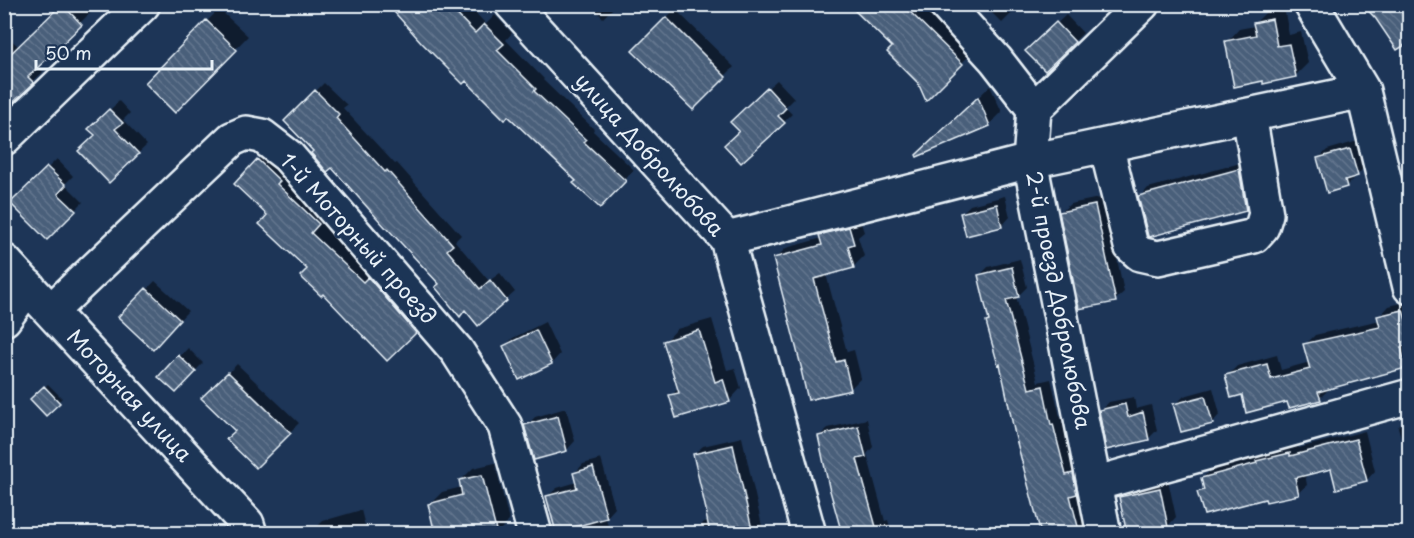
<svg xmlns="http://www.w3.org/2000/svg" width="1414" height="538" font-family="'Playpen Sans',sans-serif">
<style>
.shadow{fill:#0007}
.building{fill:url(#building-back-hatch);stroke:#e8f1f8;stroke-width:1.5}
.lines{fill:none;stroke-linecap:round;stroke-linejoin:round}
.minor-casing{stroke:#e8f1f8;stroke-width:38}
.minor{stroke:#1d3557;stroke-width:33}
.labels{text-anchor:middle;stroke-width:6;stroke-linejoin:round;paint-order:stroke}
.street-label{font-size:21px;fill:#e8f1f8;stroke:#1d3557}
</style>
<defs>
<pattern id="building-back-hatch" width="6" height="6" patternUnits="userSpaceOnUse" patternTransform="scale(1.5)"><rect width="6" height="6" fill="#495e7a"/><path d="M-1 5l2 2M0 0l6 6M5-1l2 2" fill="none" stroke="#63768e"/></pattern>
</defs>
<rect width="100%" height="100%" fill="#1d3557"/>
<filter id="ink" filterUnits="userSpaceOnUse"><feTurbulence type="fractalNoise" baseFrequency=".0167" numOctaves="2"/><feDisplacementMap in="SourceGraphic" scale="12" xChannelSelector="R" yChannelSelector="G"/><feConvolveMatrix kernelMatrix="1 2 1 2 8 2 1 2 1" color-interpolation-filters="sRGB"/></filter>
<g filter="url(#ink)">
<path class="shadow" d="M63 4H99L37 66 43 72 4 109V33L19 47Z
M389 4H467L486 24 495 15 512 33 506 40 544 79 543 80 594 129 593 131 634 170 600 206 578 181Z
M590 4H617L603 18Z
M850 4H922L972 53 926 98 919 82 895 47Z
M983 4H1021L1002 23Z
M1284 7 1289 35 1301 32 1308 63 1295 76 1227 42 1239 29 1255 26V23L1267 11Z
M219 9 248 36 175 111 147 83Z
M675 9 734 67 693 108 634 51Z
M1066 15 1083 33 1045 69 1027 51Z
M1410 73V101L1405 78Z
M777 80 794 98 785 107 792 114 784 122 740 131V113Z
M324 83 347 105 343 108 395 164 397 163 461 235 455 241 489 281 500 273 515 292 506 300 466 309 460 315 440 284 332 166 286 121Z
M990 86 1002 112 989 125 931 143Z
M119 101 130 113 123 120 147 145 109 181 97 135 91 129Z
M1358 141 1366 166 1346 186 1318 159 1327 150Z
M268 150 328 213 320 221 425 321 387 359 309 269 269 215 258 160Z
M57 159 73 176 65 184 83 202 47 238 12 203Z
M1248 161 1254 201 1246 209 1140 197 1148 188Z
M1005 196 1010 217 1002 226 967 234 961 214 970 205Z
M1104 197 1124 292 1115 300 1061 212 1070 204Z
M859 217 864 232 858 237 864 256 853 267 826 274 847 352 854 350 861 378 850 389 775 259 786 248 822 238 821 235 832 224Z
M1020 259 1027 287 1018 296H1016L1038 382 1051 379 1060 417H1061L1091 534H1043L979 276 988 267Z
M155 281 188 311 161 339 120 317Z
M1410 301V363L1406 367 1330 388 1320 398 1288 400 1243 393 1227 376 1237 366 1277 355 1281 370 1310 362 1305 345 1315 335 1380 320 1379 317 1389 306Z
M712 319 727 370 735 368 741 388 729 401 671 396 679 388 665 342 677 329Z
M545 322 560 354 552 363 520 378 505 346 513 338Z
M188 348 203 363 176 391 160 377Z
M237 364 299 423 256 466 237 431 204 398Z
M48 384 62 398 46 414 32 399Z
M1213 388 1220 414 1212 423 1175 405 1184 396Z
M1134 397 1136 409 1151 405 1157 430 1148 439 1100 411 1109 402Z
M566 408 575 441 567 450 535 458 526 426 535 417Z
M1410 415V469L1398 427Z
M867 419 873 447 867 454 885 521 888 520 892 534H842L819 436 828 428Z
M1365 431 1375 471 1367 480 1337 487 1332 468 1305 474 1307 485 1298 493 1266 497 1199 493 1205 487 1202 478 1211 470 1264 456 1267 453 1298 446 1299 448Z
M742 437 762 526 755 534H696V531L704 522 709 521 694 454 703 446Z
M601 459 615 508 606 518 610 534H558L548 496 557 488 577 482 575 473 583 464Z
M495 463 509 521 497 533 430 504 442 492 462 487 460 481 473 468Z
M1168 480 1176 517 1168 526 1120 497 1129 489Z
M361 510 367 534H316L315 529 323 521Z"/>
<path class="building" d="M62 4 82 25 28 77 34 83 4 111V60Z
M387 4H447L475 33 484 24 504 44 497 50 536 89 534 91 586 140 584 142 626 181 600 208 573 183 576 181 508 116 505 120 466 81 463 84 422 43Z
M848 4H902L963 64 926 101 918 83 887 52 892 47Z
M1362 4H1410V42L1397 50 1376 19Z
M666 17 726 77 693 110 632 51Z
M1272 19 1277 46 1289 44 1296 77 1263 84V81L1234 87 1225 41 1256 35 1253 23Z
M206 20 237 50 175 113 145 83Z
M1056 22 1075 42 1045 71 1025 51Z
M767 87 786 108 778 116 785 123 741 163 724 145 739 131 730 122Z
M315 90 339 114 336 118 385 172 387 170 453 245 447 250 480 289 490 280 507 301 478 326 465 310 460 317 435 287 439 284 387 228H386L332 168 327 172 311 153 313 151 284 121Z
M978 97 990 126 917 157 916 155Z
M109 109 123 123 115 129 139 154 109 183 78 151 95 135 88 129Z
M1350 149 1358 176 1345 180 1347 187 1327 193 1317 158Z
M257 159 280 181 277 184 319 224 311 233 363 282 368 277 416 333 387 361 323 294 321 296 300 276 307 269 259 224 267 215 234 184Z
M47 167 66 185 58 194 76 211 47 240 10 203Z
M1239 169 1246 211 1149 237 1148 236 1138 196Z
M997 204 1002 227 966 236 960 213Z
M1095 205 1116 302 1079 309 1059 212Z
M849 227 854 244 848 246 854 268 814 279 836 362 844 360 851 390 808 400 801 370H802L773 258 822 245 819 235Z
M1012 267 1019 297 1006 300 1029 389 1043 386 1051 425 1053 424 1066 475 1073 473 1077 494 1070 496 1080 534H1041L1015 435 1000 364 998 365 986 322 989 321 978 275Z
M146 288 180 320 153 350 118 317Z
M1403 310 1410 334V344L1401 347 1406 368 1318 392 1321 400 1289 408 1287 402 1246 413 1242 395 1231 398 1225 375 1267 364 1271 379 1310 369 1303 344 1380 327 1377 316Z
M536 330 552 364 519 380 503 346Z
M699 330 715 382 723 379 730 402 676 418 669 395 679 393 663 341Z
M178 355 196 372 176 393 158 377Z
M228 372 291 433 256 468 226 439 235 431 201 398Z
M44 386 60 403 46 416 30 399Z
M1205 396 1213 424 1181 432 1173 404Z
M1125 404 1128 417 1143 412 1149 440 1106 450 1099 410Z
M558 416 567 451 534 460 524 425Z
M858 426 866 457 857 459 878 534H842L829 487 818 436Z
M1356 439 1367 481 1336 489 1331 469 1295 478 1299 495 1266 502 1265 499 1204 515 1197 492 1204 490 1201 478 1257 463 1256 461 1290 453V456Z
M733 445 753 534H710L706 514H707L693 454Z
M593 467 607 518 556 532 546 496 577 488 573 473Z
M482 475 497 534H435L428 504 462 495 459 480Z
M1160 488 1168 527 1139 534H1127L1119 497Z"/>
<g class="lines">
<g class="minor-casing">
<path id="minor" d="M512 4 727 239 809 534
M945 4 996 60 1034 109 1030 161 1104 534
M1311 4 1363 91 1410 287
M1034 109 1142 4
M4 138 143 4
M1106 145 1131 246 1140 254 1158 258 1254 236 1262 227 1266 214 1249 115
M727 239 1030 161 1363 91
M4 261 247 524 250 534
M51 311 232 139 246 133 262 136 288 156 457 351 505 426 535 534
M4 319 28 286
M1094 484 1410 396"/>
</g>
<use href="#minor" class="minor"/>
</g>
</g>
<g class="labels">
<g class="street-label">
<text transform="translate(649 155) rotate(48)" y="7">улица Добролюбова</text>
<text transform="translate(358 239) rotate(48)" y="7">1-й Моторный проезд</text>
<text transform="translate(1058 300) rotate(79)" y="7">2-й проезд Добролюбова</text>
<text transform="translate(129 396) rotate(47)" y="7">Моторная улица</text>
</g>
</g>
<rect width="1414" height="538" fill="none" stroke="#1d3557" stroke-width="24"/>
<rect x="12" y="12" width="1390" height="514" fill="none" stroke="#e8f1f8" stroke-width="2" filter="url(#ink)"/>
<path d="M36 60v9h176v-9" fill="none" stroke="#e8f1f8" stroke-width="3"/>
<text x="45" y="60" font-size="18" fill="#e8f1f8" stroke="#1d3557" stroke-width="4.5" paint-order="stroke">50 m</text>
</svg>
